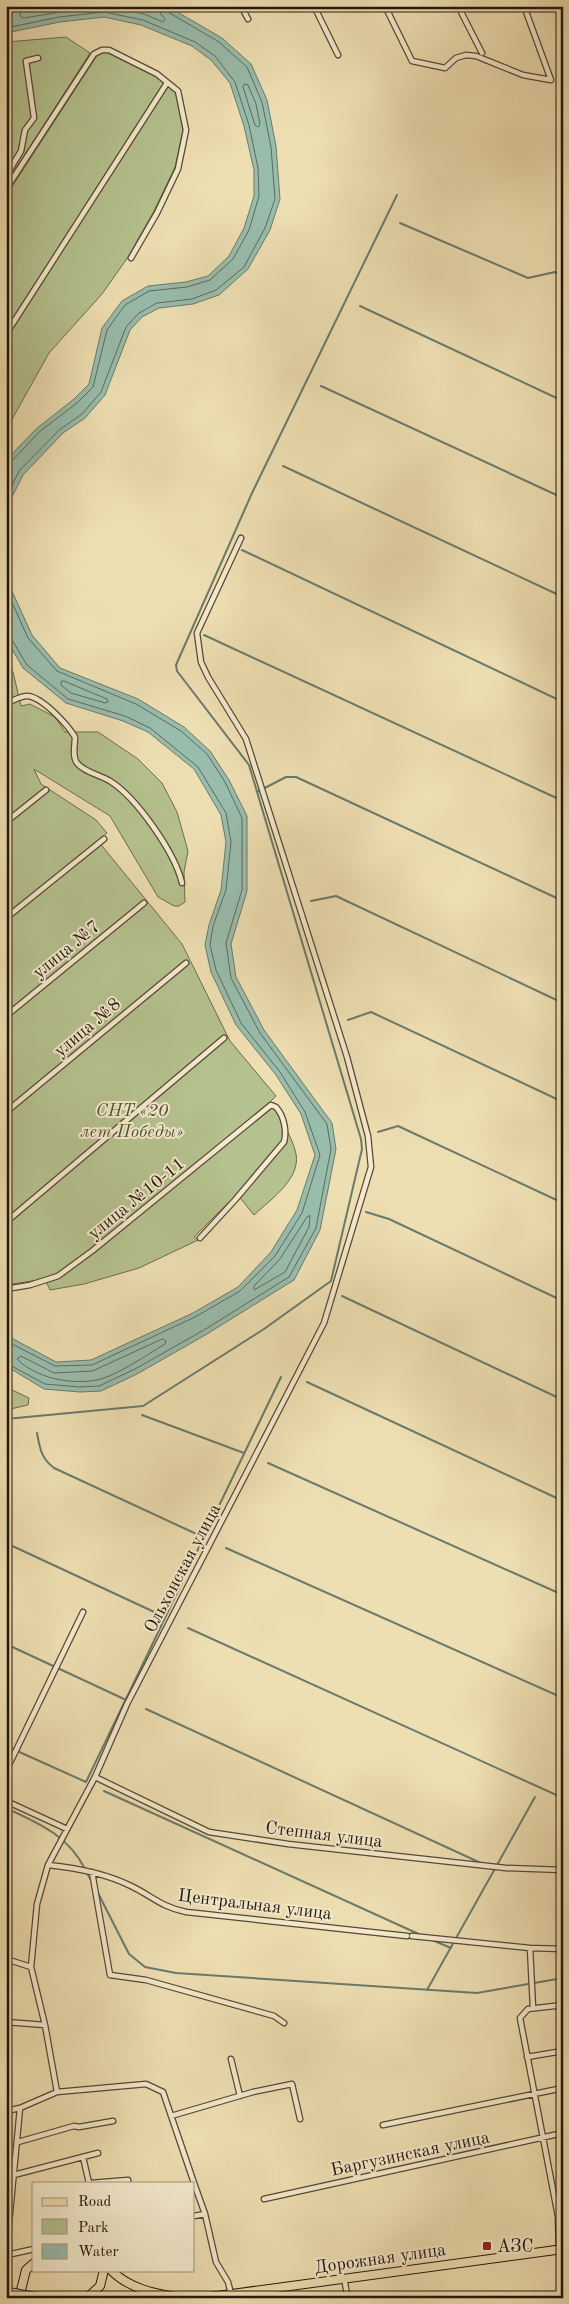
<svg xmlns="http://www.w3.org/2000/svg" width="569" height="2304" font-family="'Old Standard TT',serif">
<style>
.green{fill:#b5c28f;stroke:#6c6c4c}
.water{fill:#99bdad;stroke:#697a6c}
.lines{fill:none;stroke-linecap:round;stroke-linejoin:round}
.shore{stroke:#5e6a5c;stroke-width:1}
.stream{stroke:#697a6c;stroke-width:2}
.minor-casing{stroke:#554834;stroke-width:7}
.primary-casing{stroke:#22160a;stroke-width:10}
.minor{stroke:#f4eacd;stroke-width:4.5}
.primary{stroke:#eedfb2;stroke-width:8}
.primary-bridge-casing{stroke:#22160a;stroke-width:10;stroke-linecap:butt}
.primary-bridge{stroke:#eedfb2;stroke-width:8}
.poi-dot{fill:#8f2418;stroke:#f4eacd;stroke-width:2}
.labels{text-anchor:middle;stroke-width:4;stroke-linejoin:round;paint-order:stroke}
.street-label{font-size:18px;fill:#22160a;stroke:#f4eacd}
.park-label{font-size:18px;font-style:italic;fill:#555239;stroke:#f4eacd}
.poi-label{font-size:18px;fill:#22160a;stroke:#f4eacd;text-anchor:start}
</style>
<rect width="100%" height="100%" fill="#eedfb2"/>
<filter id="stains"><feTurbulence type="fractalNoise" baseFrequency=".004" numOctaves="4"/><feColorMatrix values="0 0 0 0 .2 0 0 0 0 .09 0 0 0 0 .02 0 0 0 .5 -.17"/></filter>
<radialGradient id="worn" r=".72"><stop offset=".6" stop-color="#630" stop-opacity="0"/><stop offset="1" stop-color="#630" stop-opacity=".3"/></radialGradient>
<path class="green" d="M66 37 90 53 6 184V42Z
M106 52 155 76 176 92 183 130 175 167 154 211 128 257 102 294 49 353 6 430V196L98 54Z
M6 659 13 672 21 706 30 704 55 717 65 732H98L138 759 162 783 177 812 188 851 184 872 185 902 179 906H174L158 897 110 816 34 769 41 784 96 820 107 833 98 841 182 944 230 1041 276 1096 269 1103 275 1108C281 1121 291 1135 295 1150 304 1177 271 1199 254 1215L237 1194 194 1237 198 1240 139 1268 84 1284 50 1290 45 1279 6 1285Z
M6 1387 29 1398 28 1405 6 1410Z"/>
<path class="water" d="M22 6H167L222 38 251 64 267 100 276 146 280 199 270 230 248 269 219 295 193 304 159 308 142 317 130 330 105 395 85 418 63 433 23 475 7 507 6 514V460L36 429 74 399 89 384 102 328 122 301 148 286 186 282 208 276 229 256 244 228 254 196V170L244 126 230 83 211 60 192 46 141 25 104 17 60 22 6 33V10Z
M6 561 11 589 32 635 60 668 138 699 184 727 210 751 229 780 247 816V891L231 944 236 977 264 1030 332 1123 336 1149 320 1230 294 1280 207 1334 137 1374 101 1391 80 1392 44 1389 6 1366V1335L56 1362 91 1360 193 1313 238 1287 271 1252 297 1210 315 1155 301 1114 276 1075 236 1025 211 972 205 945 209 925 221 890 226 842 221 815 194 769 148 732 123 721 66 703 23 668 6 639Z"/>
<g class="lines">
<path class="shore" d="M22 6 20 16 23 18 100 6
M107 6 144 14 163 22 165 19 160 13 159 6
M6 28 59 17 104 12 143 20 195 42 215 56 235 82 249 125 258 168 259 196 249 230 233 259 210 280 187 287 149 291 125 305 107 330 93 387 77 403 39 432 11 462 6 463
M245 84 248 85 256 104 260 124 258 127 255 125 243 87Z
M6 498 19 471 59 430 82 414 101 392 126 327 139 313 157 303 192 299 216 290 244 267 265 228 275 199 271 147 262 102 247 67 219 42 168 12 166 6
M6 589 28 638 57 671 136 704 181 731 207 754 225 782 242 818V890L226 943 231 978 260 1033 327 1124 331 1149 316 1228 289 1277 204 1330 135 1369 99 1386 80 1387 45 1384 6 1363
M6 638 12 640 27 665 68 699 125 716 150 728 198 767 226 813 231 842 226 890 213 926 210 945 216 970 241 1023 280 1072 305 1112 320 1155 302 1213 275 1256 240 1291 195 1317 92 1365 55 1366 6 1341
M64 681 107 699 108 702 105 703 71 693 61 685V682Z
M310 1216 309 1227 285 1272 254 1290V1286L280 1259 307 1217Z
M163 1339 166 1341 165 1344C147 1355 116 1376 97 1380 70 1385 36 1378 17 1359L21 1356 54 1373 92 1371Z"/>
<path class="stream" d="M400 223 528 278 555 272 559 274 563 281
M360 306 563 401
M321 386 563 498
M283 466 563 597
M242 550 563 702
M204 635 563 801
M257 792 286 777H296L563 901
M311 901 336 896 563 1003
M348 1020 371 1012 563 1102
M378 1132 398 1126 563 1203
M366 1212 389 1219 563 1301
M342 1296 563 1400
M307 1382 563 1501
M142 1415 244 1453
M6 1419 143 1406 264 1329 331 1281 362 1149 361 1139 249 765 177 671 176 665 252 493 397 195
M37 1433C40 1449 41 1458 54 1468L203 1537
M268 1463 563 1595
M6 1543 165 1617
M226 1548 563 1698
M188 1628 563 1798
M6 1644 124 1699
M146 1709 483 1864
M6 1746 86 1782 281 1377
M104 1791 423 1936
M6 1808C38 1823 68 1835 85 1869
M87 1873 92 1882
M98 1893 129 1954 145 1967 176 1973 477 1993 563 1978
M432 1940 451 1948
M427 1990 535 1797"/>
<g class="minor-casing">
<path id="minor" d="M241 6 248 19
M314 6 338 55
M385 6 412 61 445 68 456 58 466 55 476 56 523 75 551 80 524 6
M458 6 482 53
M6 176 21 151 25 130 34 118 26 61 38 58
M6 189 94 54 102 50H109L157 74 178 91 186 130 178 169 157 213 131 258
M6 334 167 83
M6 703C13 701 22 695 28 696 43 698 67 724 75 737 75 744 72 757 77 763 84 772 100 775 110 781 137 798 175 853 182 883
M6 822 46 790
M6 918 104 839
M6 1016 144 903
M6 1112 186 963
M6 1222 224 1038
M6 1289 30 1285 58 1276 92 1251 271 1105 276 1107C284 1116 287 1131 284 1142L235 1200 200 1238
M6 1771 83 1612
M95 1777 209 1832 288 1844 506 1868 563 1870
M6 1801 67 1829
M48 1865C77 1868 105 1873 131 1886 152 1896 161 1907 186 1912L407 1936
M92 1872 110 1975 146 1980 274 2016 284 2023
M412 1936 530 1948 563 1949
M530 1948 533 2008
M6 1959 31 1967
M6 2022 45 2025 57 2092
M45 2025 31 1967 37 1904 48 1865 95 1777 127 1704 324 1323 371 1167 368 1136 347 1057 246 739 208 677 201 662 197 633 241 538
M527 2057 563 2051
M231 2059 240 2096
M6 2111 20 2108 57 2092 146 2084 163 2092 194 2183
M171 2116 253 2092 292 2084 300 2119
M383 2125 563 2088
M18 2142 74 2126 79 2127 113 2121
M83 2157 89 2183
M6 2177 98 2153
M91 2183 128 2180V2183
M194 2183 205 2214 216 2262 228 2282 231 2294
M264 2199 563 2133
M194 2216 205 2214
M559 2249 558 2216 520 2018 528 2009 563 2005
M6 2255 20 2108
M7 2255 34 2249
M323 2298 347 2294 344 2278"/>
</g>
<g class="primary-casing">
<path id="primary" d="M111 2270C129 2289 156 2294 181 2298
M6 2292 15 2293
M24 2295 44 2298
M19 2298 26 2270 34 2263
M87 2298 100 2286 104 2270
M202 2298 563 2249"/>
</g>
<use href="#minor" class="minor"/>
<use href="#primary" class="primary"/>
<g class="primary-bridge-casing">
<path id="primary-bridge" d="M15 2293 24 2295"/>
</g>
<use href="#primary-bridge" class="primary-bridge"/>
</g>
<rect class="poi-dot" x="482" y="2241" width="10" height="10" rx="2.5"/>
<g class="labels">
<g class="street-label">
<text transform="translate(66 949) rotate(-39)" y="6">улица №7</text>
<text transform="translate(87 1027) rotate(-40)" y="6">улица №8</text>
<text transform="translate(136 1198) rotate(-39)" y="6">улица №10-11</text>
<text transform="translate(182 1568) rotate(-62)" y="6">Ольхонская улица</text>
<text transform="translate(324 1834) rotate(7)" y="6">Степная улица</text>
<text transform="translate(255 1904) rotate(7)" y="6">Центральная улица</text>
<text transform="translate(410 2153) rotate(-12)" y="6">Баргузинская улица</text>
<text transform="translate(380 2258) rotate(-8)" y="6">Дорожная улица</text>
</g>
<g class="park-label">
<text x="132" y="1116">СНТ «20<tspan x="132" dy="21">лет Победы»</tspan></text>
</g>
<g class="poi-label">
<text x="497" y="2252">АЗС</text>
</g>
</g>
<rect width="569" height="2304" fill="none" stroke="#eedfb2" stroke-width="25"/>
<rect x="8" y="8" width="554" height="2289" fill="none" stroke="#22160a" stroke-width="2.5"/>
<rect x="12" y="12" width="544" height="2279" fill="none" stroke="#22160a"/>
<rect x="32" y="2182" width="162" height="90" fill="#f4eacd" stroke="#a0957f"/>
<rect x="42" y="2198" width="25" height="8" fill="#eedfb2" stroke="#a0957f"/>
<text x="78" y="2206" font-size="15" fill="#22160a">Road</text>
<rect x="42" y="2219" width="25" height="15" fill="#b5c28f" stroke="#a0957f"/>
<text x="78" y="2232" font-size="15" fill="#22160a">Park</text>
<rect x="42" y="2244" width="25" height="15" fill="#99bdad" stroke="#a0957f"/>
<text x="78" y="2256" font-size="15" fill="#22160a">Water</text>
<rect width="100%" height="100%" filter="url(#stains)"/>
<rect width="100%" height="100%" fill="url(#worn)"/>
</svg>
